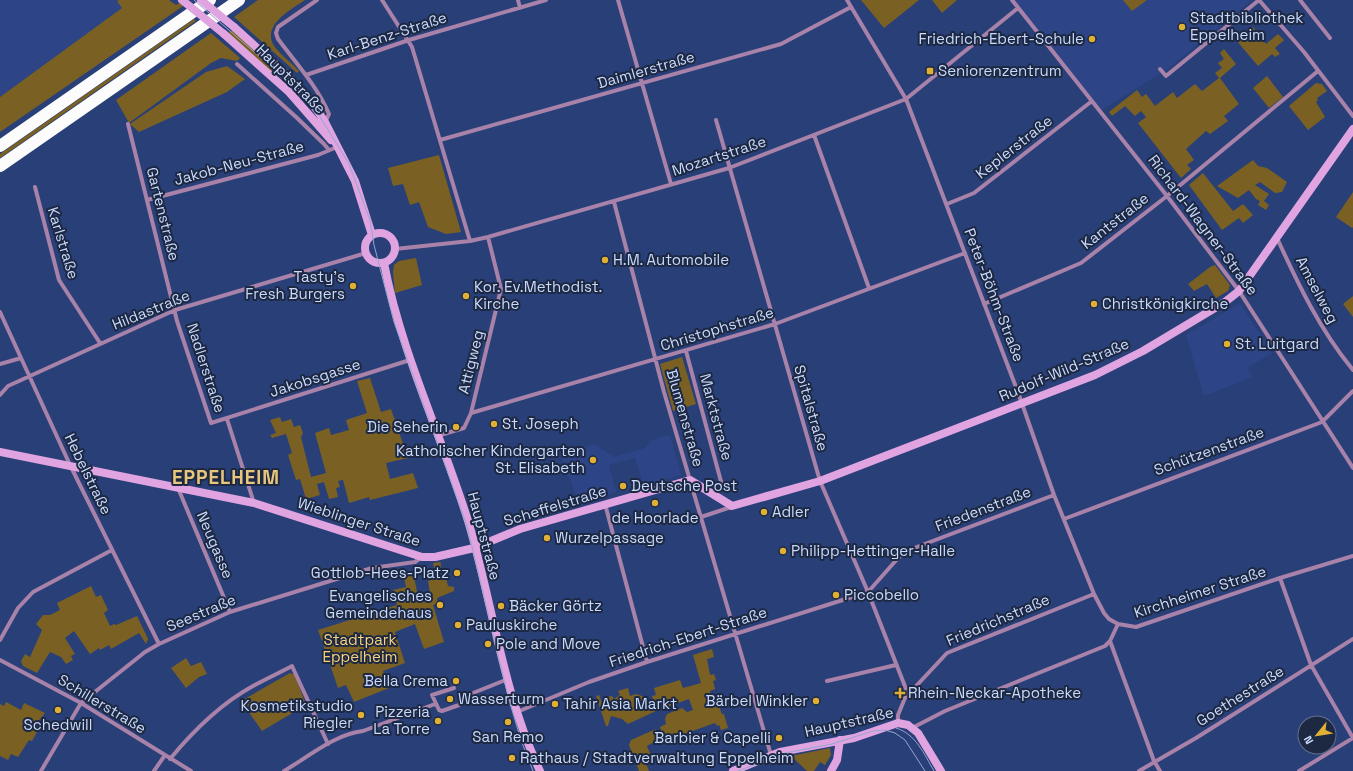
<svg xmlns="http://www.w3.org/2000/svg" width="1353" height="771" font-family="'Space Grotesk',sans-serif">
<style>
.built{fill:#2d4586}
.green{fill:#7a6123}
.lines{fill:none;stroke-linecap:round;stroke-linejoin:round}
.street{stroke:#a882a8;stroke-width:4}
.secondary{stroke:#e0a4e1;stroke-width:8}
.highway{stroke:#fcfcfc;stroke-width:12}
.tram{stroke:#95a7d0;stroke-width:1}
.secondary-bridge{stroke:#e0a4e1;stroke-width:8}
.poi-dot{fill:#e0b034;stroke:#1d2842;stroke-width:1.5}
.labels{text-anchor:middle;stroke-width:4;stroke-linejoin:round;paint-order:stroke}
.poi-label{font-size:15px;fill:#cadafc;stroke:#1d2842;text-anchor:start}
.street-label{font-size:15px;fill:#cadafc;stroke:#1d2842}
.park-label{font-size:15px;fill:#f8d27d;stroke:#1d2842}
.district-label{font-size:19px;font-weight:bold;letter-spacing:1px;fill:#e8c77d;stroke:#1d2842}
</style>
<rect width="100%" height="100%" fill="#293f78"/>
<path class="built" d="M0 0H119L118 2 122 8 0 97Z
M1014 0H1252L1169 68 1102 110Z
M1240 303 1272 353 1247 368 1253 377 1204 396 1186 335Z
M670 435 681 475 644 486 635 458 609 465 616 492 578 505 571 480 567 476 560 454 594 444 614 457 645 448 652 440Z"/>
<path class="green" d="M119 0H169L176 5 183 1 186 4 0 132V97L122 8 117 1Z
M258 0H305C292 9 263 24 273 44 277 52 293 64 299 71L297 73 234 17Z
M861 0H919L884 28Z
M932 0H957L942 13Z
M1123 0H1147L1132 11Z
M194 19 196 21 0 158V154Z
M1253 27 1266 44 1278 34 1284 40 1275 48 1280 54 1275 57 1272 54 1258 66 1236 40Z
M233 30 276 67 271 72 227 33Z
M211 33 240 58 237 61 221 58 211 63 129 123 116 100Z
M1224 49 1236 64 1220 78 1239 104 1224 116 1228 121 1210 134 1206 131 1186 149 1194 160 1187 165 1191 169 1181 178 1138 123 1146 117 1141 111 1135 116 1125 106 1112 116 1109 112 1137 90 1142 97 1146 94 1155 106 1173 92 1177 98 1195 84 1202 91 1219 78 1215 73 1222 68 1218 63 1224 59 1220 53Z
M227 66 245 79 227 92 139 132 130 124 206 72Z
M1267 76 1283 97 1269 108 1253 88Z
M1316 83 1322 84 1327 91 1317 98 1318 100 1316 102 1325 117 1308 130 1289 106Z
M439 155 461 232 446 234 428 227 419 202 410 205 403 184 393 186 388 168Z
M1253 160 1258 166 1267 168 1287 182 1282 192 1275 193 1260 182 1255 185 1269 194 1264 201 1269 205 1266 210 1258 205 1260 201 1256 199 1249 190 1238 198 1217 186Z
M1203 173 1233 211 1243 204 1253 215 1243 223 1239 218 1222 230 1189 185Z
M1353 192V227L1352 228 1336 217Z
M416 258 422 285 395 293 393 272 394 265 399 261Z
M1215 265 1230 285 1228 291 1216 298 1207 284 1194 291 1188 284 1210 267Z
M1353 296V317L1343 304Z
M682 357 696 404 673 411 660 364Z
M370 378 381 412 391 409 408 458 386 463 390 479 413 473 418 488 370 500 369 497 349 503 343 480 338 481 340 487 336 488 338 497 329 499 324 482 317 484 320 495 306 499 300 479 296 480 288 455 292 453 286 434 272 438 270 435 276 433 270 420 280 417 282 422 291 419 294 427 300 425 303 433 301 437 311 477 326 473 315 433 329 428 331 435 349 430 346 420 367 413 357 381Z
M440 562 441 564 439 577 441 578H446L448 586 454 587V591L437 598 438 604 433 605 444 642 424 649 415 624 395 632 405 663 383 671 389 688 354 702 346 685 338 688 318 630 397 605 393 590 406 587 403 573 414 577 418 596 430 593 428 581 438 578 437 573 435 572 433 563Z
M91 586 96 597 101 595 108 610 104 613 110 626 114 624 116 625 137 616 148 639 146 644 139 633 111 649 109 645 100 650 99 648 90 654 74 631 65 638 75 654 71 656 73 660 66 664 61 657 50 652 37 673 23 666 21 661 25 654 30 657 42 630 36 624 43 615H50L60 610 57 603Z
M712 649 714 657 707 659 710 675 714 674 716 680 713 681 715 689 710 691 714 703 717 702 722 714H724L728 728 721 730 719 725 717 726 715 723 664 741 660 727 666 724 665 719 667 714 682 708 687 712 693 710 689 699 656 711 628 724 622 719 611 716 608 726H606L596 696 599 695 603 706 609 704 607 697 612 696 614 699 620 695 618 691 628 688 630 696 636 694 645 697 647 702 653 700 652 696 656 695 654 688 680 680 683 688 701 683 693 655Z
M186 658 191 666 201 662 207 674 199 677 186 688 171 668Z
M290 673 295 675 306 705 262 731 241 701Z
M6 702 21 710 24 703 45 713 32 729 37 732 32 741 29 740 18 757 11 754 8 760 0 756V704L4 706Z
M656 729 659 739 647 746 652 758 645 761 649 771H639L629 745 631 740Z
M830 748 831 755 825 765 820 762 814 771H807L791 756Z"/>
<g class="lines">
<path class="street" d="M317 0 278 27 276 33 278 39C296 63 317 86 329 114L325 122
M382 0 412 47 470 241
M518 0 520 8
M618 0 671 184
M847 0 906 99 1019 395 1054 495 1094 594 1104 613 1109 619 1118 624 1136 627 1280 578 1353 556
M1012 0 1167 196 1239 291 1353 468
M1259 0 1304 52 1353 116
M1300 0 1330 38
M237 64 296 117 324 144 329 150
M1160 69 1166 76 1259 0
M306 75 409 40 546 0
M716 120 820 481 868 592 908 694
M128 124 177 321 211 423 410 360
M814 135 869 288
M440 140 781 44 851 7
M35 187 59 280 100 343
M147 200 318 155 337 147
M614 202 664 392 771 755
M947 204 974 193 1092 101
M1277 238C1298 284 1320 330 1353 370
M395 249 470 241 488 237 729 168 906 99 1018 8
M984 304 1081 263 1167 196 1318 71
M0 312 70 465 159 644
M686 351 723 489
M0 364 21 358
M0 395 8 386 175 310 366 253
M471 413 775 324 965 253
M227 419 254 503
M437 436 464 428 471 413 501 289 488 237
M178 488 230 612
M605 504 647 662
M701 517 731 507
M1064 519 1322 422 1353 391
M1280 578 1311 665 1353 738
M868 592 899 557 909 550 1054 495
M0 640 18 608 33 592 112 550
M1110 641 1154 761 1160 771
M0 660 81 703 191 771
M827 681 896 665
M454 688 432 695 439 710 442 711 459 705 463 697 503 681
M517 712 589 682 647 662 868 592
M898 723V715L905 698 947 653 1094 594
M912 728 945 711 1105 646 1110 641 1118 624
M170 759C193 731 222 703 253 686 266 679 279 673 292 666L328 744
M41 771 81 703 145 652 159 644 230 612 372 568 415 562 422 557
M154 771 165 755
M284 771C308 757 335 734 363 731L435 704
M1139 771 1196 738 1353 639
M1299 771 1353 738"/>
<path class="secondary" d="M234 27 286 74 308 97 325 122 355 181 372 235
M224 34 289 92 331 140
M365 248a15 15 0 1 1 30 0a15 15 0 1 1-30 0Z
M384 263C401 353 442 436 469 524 493 606 503 693 540 771
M0 452 254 503 422 557H435L474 548 520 529 690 480 732 506 820 481 1095 375 1143 351 1225 302 1239 291 1353 129
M733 771 780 752 854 738 898 723 908 725 918 733 941 771
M831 771 837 760 840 740"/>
<path class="highway" d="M0 146 210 0
M0 166 239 0"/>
<path class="tram" d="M194 0 288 81 319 115 349 164 370 220 374 245 394 322 467 526 509 700 521 740 533 771
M896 728C916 734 924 754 934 771
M738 771 785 753 832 744 873 731 885 730 895 733 905 740 925 771"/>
<path class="secondary-bridge" d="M182 0 224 34
M201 0 234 27"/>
</g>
<g class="poi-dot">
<circle cx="1182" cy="27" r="4"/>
<circle cx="1092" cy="39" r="4"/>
<rect x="926" y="67" width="8" height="8" rx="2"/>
<circle cx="605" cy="260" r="4"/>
<circle cx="353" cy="286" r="4"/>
<circle cx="466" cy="296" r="4"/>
<circle cx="1094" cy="304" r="4"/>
<circle cx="1227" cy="344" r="4"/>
<circle cx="494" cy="424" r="4"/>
<circle cx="456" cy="427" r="4"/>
<circle cx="593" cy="460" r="4"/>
<circle cx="623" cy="486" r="4"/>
<circle cx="655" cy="503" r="4"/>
<circle cx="764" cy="512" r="4"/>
<circle cx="547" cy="538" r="4"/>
<circle cx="783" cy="551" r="4"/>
<circle cx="457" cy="573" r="4"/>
<circle cx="836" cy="595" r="4"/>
<circle cx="440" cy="605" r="4"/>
<circle cx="501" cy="606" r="4"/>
<circle cx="458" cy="625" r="4"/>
<circle cx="488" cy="644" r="4"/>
<circle cx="456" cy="681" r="4"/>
<path d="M898 687h4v4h4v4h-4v4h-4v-4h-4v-4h4z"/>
<circle cx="450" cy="699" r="4"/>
<circle cx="816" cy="701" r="4"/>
<circle cx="555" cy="704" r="4"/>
<circle cx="58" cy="710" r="4"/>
<circle cx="361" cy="715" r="4"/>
<circle cx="438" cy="721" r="4"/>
<circle cx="508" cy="722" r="4"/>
<circle cx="779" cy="738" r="4"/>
<circle cx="512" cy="758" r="4"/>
</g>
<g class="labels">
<g class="poi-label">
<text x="1190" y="23">Stadtbibliothek<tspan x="1190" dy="17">Eppelheim</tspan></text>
<text x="1084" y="44" text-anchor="end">Friedrich-Ebert-Schule</text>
<text x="938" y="76">Seniorenzentrum</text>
<text x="613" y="265">H.M. Automobile</text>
<text x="345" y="282" text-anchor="end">Tasty's<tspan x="345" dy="17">Fresh Burgers</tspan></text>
<text x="474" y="292">Kor. Ev.Methodist.<tspan x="474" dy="17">Kirche</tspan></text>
<text x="1102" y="309">Christkönigkirche</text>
<text x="1235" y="349">St. Luitgard</text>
<text x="502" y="429">St. Joseph</text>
<text x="448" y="432" text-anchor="end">Die Seherin</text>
<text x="585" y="456" text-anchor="end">Katholischer Kindergarten<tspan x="585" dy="17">St. Elisabeth</tspan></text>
<text x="631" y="491">Deutsche Post</text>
<text x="772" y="517">Adler</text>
<text x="655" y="523" text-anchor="middle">de Hoorlade</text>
<text x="555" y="543">Wurzelpassage</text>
<text x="791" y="556">Philipp-Hettinger-Halle</text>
<text x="449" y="578" text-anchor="end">Gottlob-Hees-Platz</text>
<text x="844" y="600">Piccobello</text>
<text x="432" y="601" text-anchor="end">Evangelisches<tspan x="432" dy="17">Gemeindehaus</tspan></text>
<text x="509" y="611">Bäcker Görtz</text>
<text x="466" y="630">Pauluskirche</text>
<text x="496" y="649">Pole and Move</text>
<text x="448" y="686" text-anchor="end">Bella Crema</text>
<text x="908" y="698">Rhein-Neckar-Apotheke</text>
<text x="458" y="704">Wasserturm</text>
<text x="808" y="706" text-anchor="end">Bärbel Winkler</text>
<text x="563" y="709">Tahir Asia Markt</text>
<text x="353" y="711" text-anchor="end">Kosmetikstudio<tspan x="353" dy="17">Riegler</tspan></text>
<text x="430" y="717" text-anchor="end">Pizzeria<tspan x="430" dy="17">La Torre</tspan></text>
<text x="58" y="730" text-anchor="middle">Schedwill</text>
<text x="508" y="742" text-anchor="middle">San Remo</text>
<text x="771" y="743" text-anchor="end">Barbier &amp; Capelli</text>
<text x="520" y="763">Rathaus / Stadtverwaltung Eppelheim</text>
</g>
<g class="street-label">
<text transform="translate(387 36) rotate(-18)" y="5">Karl-Benz-Straße</text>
<text transform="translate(646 70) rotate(-16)" y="5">Daimlerstraße</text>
<text transform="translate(291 79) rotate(45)" y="5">Hauptstraße</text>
<text transform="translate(1014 147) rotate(-38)" y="5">Keplerstraße</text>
<text transform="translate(719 156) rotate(-18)" y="5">Mozartstraße</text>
<text transform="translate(239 163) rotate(-15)" y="5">Jakob-Neu-Straße</text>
<text transform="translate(163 214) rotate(76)" y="5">Gartenstraße</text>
<text transform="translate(1115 221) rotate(-38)" y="5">Kantstraße</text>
<text transform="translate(1203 225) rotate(53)" y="5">Richard-Wagner-Straße</text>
<text transform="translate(63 243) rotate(73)" y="5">Karlstraße</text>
<text transform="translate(1317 290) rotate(62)" y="5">Amselweg</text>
<text transform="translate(994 295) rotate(69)" y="5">Peter-Böhm-Straße</text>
<text transform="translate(151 310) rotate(-22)" y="5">Hildastraße</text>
<text transform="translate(717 329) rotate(-17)" y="5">Christophstraße</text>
<text transform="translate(471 362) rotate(-76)" y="5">Attigweg</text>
<text transform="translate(206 368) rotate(72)" y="5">Nadlerstraße</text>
<text transform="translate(1064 370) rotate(-23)" y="5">Rudolf-Wild-Straße</text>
<text transform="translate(315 378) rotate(-18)" y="5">Jakobsgasse</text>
<text transform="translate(811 408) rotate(74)" y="5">Spitalstraße</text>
<text transform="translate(716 417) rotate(75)" y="5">Marktstraße</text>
<text transform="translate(685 418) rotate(74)" y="5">Blumenstraße</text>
<text transform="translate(1209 451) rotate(-20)" y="5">Schützenstraße</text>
<text transform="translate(88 474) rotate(64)" y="5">Hebelstraße</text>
<text transform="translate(555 506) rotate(-17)" y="5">Scheffelstraße</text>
<text transform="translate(983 509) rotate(-21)" y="5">Friedenstraße</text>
<text transform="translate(359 522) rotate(18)" y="5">Wieblinger Straße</text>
<text transform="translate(484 536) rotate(75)" y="5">Hauptstraße</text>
<text transform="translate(215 545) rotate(67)" y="5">Neugasse</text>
<text transform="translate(1200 592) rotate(-18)" y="5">Kirchheimer Straße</text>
<text transform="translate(201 613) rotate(-23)" y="5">Seestraße</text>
<text transform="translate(998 620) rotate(-23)" y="5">Friedrichstraße</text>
<text transform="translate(688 637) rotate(-18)" y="5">Friedrich-Ebert-Straße</text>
<text transform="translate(1240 696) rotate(-32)" y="5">Goethestraße</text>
<text transform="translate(102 704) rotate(31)" y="5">Schillerstraße</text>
<text transform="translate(849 722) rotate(-13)" y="5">Hauptstraße</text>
</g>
<g class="park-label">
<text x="360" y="645">Stadtpark<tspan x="360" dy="17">Eppelheim</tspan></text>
</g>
<g class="district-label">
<text x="226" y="484">EPPELHEIM</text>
</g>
</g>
<g transform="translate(1317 735) rotate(240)"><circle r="19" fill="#1d2842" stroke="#626f8c"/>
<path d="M0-3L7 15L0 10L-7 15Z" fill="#e0b034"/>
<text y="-6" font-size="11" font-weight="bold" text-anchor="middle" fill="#cadafc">N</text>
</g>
</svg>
